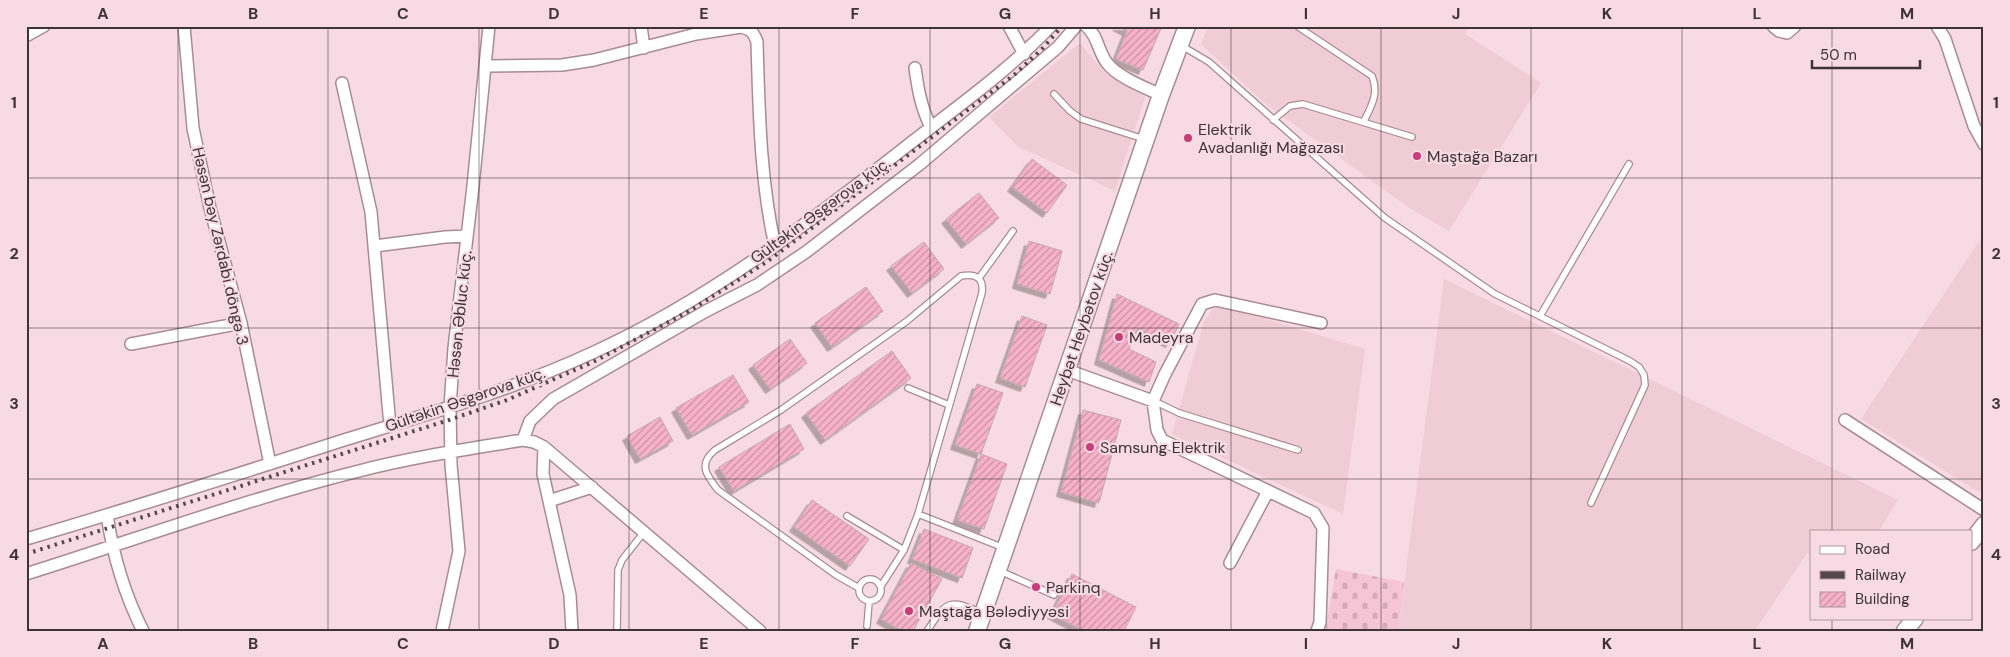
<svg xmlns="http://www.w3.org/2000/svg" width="2010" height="657" font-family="'DM Sans',sans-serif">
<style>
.built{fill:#f0ccd7}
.cemetery{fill:url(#cemetery-stones)}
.building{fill:url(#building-hatch);stroke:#c4a8b1;filter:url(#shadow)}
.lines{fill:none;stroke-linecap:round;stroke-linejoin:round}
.lane-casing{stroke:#a78c94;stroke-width:8}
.street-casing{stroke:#a78c94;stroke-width:14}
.secondary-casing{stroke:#a78c94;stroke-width:19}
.lane{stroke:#fff;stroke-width:5.5}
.street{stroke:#fff;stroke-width:11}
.secondary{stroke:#fff;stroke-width:16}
.rail{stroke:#55474b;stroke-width:4;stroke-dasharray:2.5 5;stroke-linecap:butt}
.grid{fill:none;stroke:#3e3336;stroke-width:1;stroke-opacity:0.55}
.poi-dot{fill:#c63d7a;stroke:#f7dae3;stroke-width:2}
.labels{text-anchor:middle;stroke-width:4.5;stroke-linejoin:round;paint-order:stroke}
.poi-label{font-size:16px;fill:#3e3336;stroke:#f7dae3;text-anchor:start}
.street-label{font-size:16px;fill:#3e3336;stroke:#f7dae3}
.neatline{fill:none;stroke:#3e3336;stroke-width:2}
.grid-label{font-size:16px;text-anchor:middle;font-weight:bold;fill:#3e3336}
</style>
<defs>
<pattern id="cemetery-stones" width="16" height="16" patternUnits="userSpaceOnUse" patternTransform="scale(1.25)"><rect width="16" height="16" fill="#f6c5d5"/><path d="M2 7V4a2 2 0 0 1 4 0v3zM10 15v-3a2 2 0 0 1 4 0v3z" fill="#d4aab7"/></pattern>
<pattern id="building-hatch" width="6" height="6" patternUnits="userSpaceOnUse" patternTransform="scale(1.25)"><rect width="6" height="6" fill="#f7b2c9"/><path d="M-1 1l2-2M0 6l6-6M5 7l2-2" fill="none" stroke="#c991a4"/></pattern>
<filter id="shadow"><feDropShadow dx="-4.5" dy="4.5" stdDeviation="0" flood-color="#0004"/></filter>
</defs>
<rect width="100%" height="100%" fill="#f7dae3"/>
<path class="built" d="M1209 26H1469L1465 34 1541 83 1449 231 1408 207 1267 105 1201 44Z
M1080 43 1105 73 1145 97 1115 191 1017 146 989 117Z
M1984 234V485L1979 492 1861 419Z
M1444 279 1898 500 1879 531H1811V555L1807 553 1756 629 1758 631H1398Z
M1226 307 1365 349 1343 514 1172 434 1204 321 1214 308Z"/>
<path class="cemetery" d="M1336 569 1404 582 1398 631H1325Z"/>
<path class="building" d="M1117 26H1162L1143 70 1116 59 1127 31Z
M1032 159 1067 185 1047 213 1012 187Z
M979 193 999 218 966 244 946 219Z
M1029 241 1062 251 1050 294 1017 284Z
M924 242 944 269 912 293 891 266Z
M866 287 883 311 832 347 815 323Z
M1117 294 1179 324 1170 343 1138 328 1129 349 1156 362 1149 382 1099 360Z
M1022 316 1047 325 1025 387 1000 378Z
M790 339 807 363 770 389 753 365Z
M892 351 911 378 825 440 806 413Z
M733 375 749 402 692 435 676 408Z
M977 384 1003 393 981 454 955 445Z
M1083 410 1121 420 1099 503 1061 492Z
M660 417 673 441 640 459 627 436Z
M790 424 804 449 734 491 719 467Z
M981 454 1007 464 984 529 957 520Z
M812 500 869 539 850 566 794 527Z
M924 529 973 548 962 578 912 559Z
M911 563 942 579 913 631H903L881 619Z
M1072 574 1136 607 1124 631H1084L1052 614Z"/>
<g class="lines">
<g class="lane-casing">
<path id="lane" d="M1297 26 1372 76C1379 93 1372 105 1364 121
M1182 46 1209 62 1385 218 1495 294 1630 361 1639 367 1644 375 1645 385 1591 503
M1054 94 1070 111 1081 119 1144 139
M1273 120 1290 106 1303 104 1412 137
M979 278 1013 231
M1540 316 1629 164
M908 388 949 405
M1154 401 1179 413 1298 450
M918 514 1004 548
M847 516 904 550
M1000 571 1054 595
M859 590a11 11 0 1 1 22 0a11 11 0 1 1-22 0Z
M859 588 836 575 718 490C706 475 698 464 715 450L781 410 907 321 961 276C976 273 984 278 982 293L918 514 904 550 881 586
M867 626 869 602
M617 631 618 570 622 560 644 532
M927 631C947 601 948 598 982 613"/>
</g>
<g class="street-casing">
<path id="street" d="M184 26 193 128 210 208 241 323 270 464
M641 26 644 48
M1009 26 1024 54
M1086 26C1098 35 1098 52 1107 63 1117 77 1146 88 1161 95
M1773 26 1779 31 1787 33 1795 26
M1937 26 1945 39 1974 126 1984 144
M26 36 44 26
M485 66 562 65 594 60 696 34 741 27C751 29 754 33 757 42 759 110 760 179 775 246
M915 68C918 89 921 108 931 127
M342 83 371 212 390 426
M375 246 445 237 467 236
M131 344 241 323
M1067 370 1153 401 1157 430 1162 440 1314 513 1323 528 1320 622 1317 631
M1153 401 1165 374 1202 304 1215 300 1321 323
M1845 420 1984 510
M523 440 530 421 553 399 706 311 757 285 806 252 920 164 1058 47 1076 26
M544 447 543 474 570 595 572 631
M549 501 592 487
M107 515C113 556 124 593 143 631
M26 539C133 508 238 474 344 440 428 414 512 390 592 353 705 302 806 225 903 149 954 109 1006 73 1051 26
M1230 563 1268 491
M26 574C137 539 247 499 359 471 413 457 468 449 523 440L534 442 544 447 760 631
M442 631 459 551 451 465 450 407 454 348 473 186 489 26"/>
</g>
<g class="secondary-casing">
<path id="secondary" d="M1971 542 1984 525
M977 631 1161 95 1187 26
M1905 631 1915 618"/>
</g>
<use href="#lane" class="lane"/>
<use href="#street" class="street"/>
<use href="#secondary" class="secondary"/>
<path class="rail" d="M26 554 449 420 507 400 595 361 691 310 768 261 1014 75 1043 48 1062 26"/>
</g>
<path class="grid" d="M178 26V631M328 26V631M479 26V631M629 26V631M779 26V631M930 26V631M1080 26V631M1231 26V631M1381 26V631M1531 26V631M1682 26V631M1832 26V531M26 178H1984M26 328H1984M26 479H1984M1832 618V631"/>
<g class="poi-dot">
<circle cx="1188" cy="138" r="5"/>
<circle cx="1417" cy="156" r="5"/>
<circle cx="1119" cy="337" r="5"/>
<circle cx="1090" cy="447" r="5"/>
<circle cx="1036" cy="587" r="5"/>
<circle cx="909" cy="611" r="5"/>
</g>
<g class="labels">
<g class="poi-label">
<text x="1198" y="135">Elektrik<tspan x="1198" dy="18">Avadanlığı Mağazası</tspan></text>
<text x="1427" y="162">Maştağa Bazarı</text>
<text x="1129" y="343">Madeyra</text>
<text x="1100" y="453">Samsung Elektrik</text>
<text x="1046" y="593">Parkinq</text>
<text x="919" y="617">Maştağa Bələdiyyəsi</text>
</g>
<g class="street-label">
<text transform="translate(820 210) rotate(-36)" y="6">Gültəkin Əsgərova küç.</text>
<text transform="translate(221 246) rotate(77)" y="6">Həsən bəy Zərdabi döngə 3</text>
<text transform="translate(459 314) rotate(-84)" y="6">Həsən Əbluc küç.</text>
<text transform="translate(1081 328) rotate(-71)" y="6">Heybət Heybətov küç.</text>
<text transform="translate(465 399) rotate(-19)" y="6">Gültəkin Əsgərova küç.</text>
</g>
</g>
<rect width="2010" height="657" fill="none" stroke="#f7dae3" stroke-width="55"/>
<rect x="1810" y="530" width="162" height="90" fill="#f7dae3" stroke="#ad979e"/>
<rect x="1820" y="546" width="25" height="8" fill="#ffffff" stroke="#ad979e"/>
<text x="1855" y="554" font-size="15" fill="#3e3336">Road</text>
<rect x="1820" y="571" width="25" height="8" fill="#55474b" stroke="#ad979e"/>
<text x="1855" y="580" font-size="15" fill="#3e3336">Railway</text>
<rect x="1820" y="592" width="25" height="15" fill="url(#building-hatch)" stroke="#ad979e"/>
<text x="1855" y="604" font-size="15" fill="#3e3336">Building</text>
<path d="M1812 60v8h108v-8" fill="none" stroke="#3e3336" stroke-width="2.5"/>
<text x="1820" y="60" font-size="15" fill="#3e3336" stroke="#f7dae3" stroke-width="4" paint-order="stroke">50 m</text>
<rect x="28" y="28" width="1954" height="602" class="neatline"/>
<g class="grid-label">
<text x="103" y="19">A</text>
<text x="253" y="19">B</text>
<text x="403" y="19">C</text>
<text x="554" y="19">D</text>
<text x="704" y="19">E</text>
<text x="855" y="19">F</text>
<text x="1005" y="19">G</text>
<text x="1155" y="19">H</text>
<text x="1306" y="19">I</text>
<text x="1456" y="19">J</text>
<text x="1607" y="19">K</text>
<text x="1757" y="19">L</text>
<text x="1907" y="19">M</text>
<text x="14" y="108">1</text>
<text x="1996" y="108">1</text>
<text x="14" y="259">2</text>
<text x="1996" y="259">2</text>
<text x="14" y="409">3</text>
<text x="1996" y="409">3</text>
<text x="14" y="560">4</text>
<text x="1996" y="560">4</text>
<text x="103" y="649">A</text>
<text x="253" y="649">B</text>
<text x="403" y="649">C</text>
<text x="554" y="649">D</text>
<text x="704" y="649">E</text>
<text x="855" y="649">F</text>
<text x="1005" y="649">G</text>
<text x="1155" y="649">H</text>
<text x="1306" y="649">I</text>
<text x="1456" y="649">J</text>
<text x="1607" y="649">K</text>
<text x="1757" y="649">L</text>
<text x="1907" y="649">M</text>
</g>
</svg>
